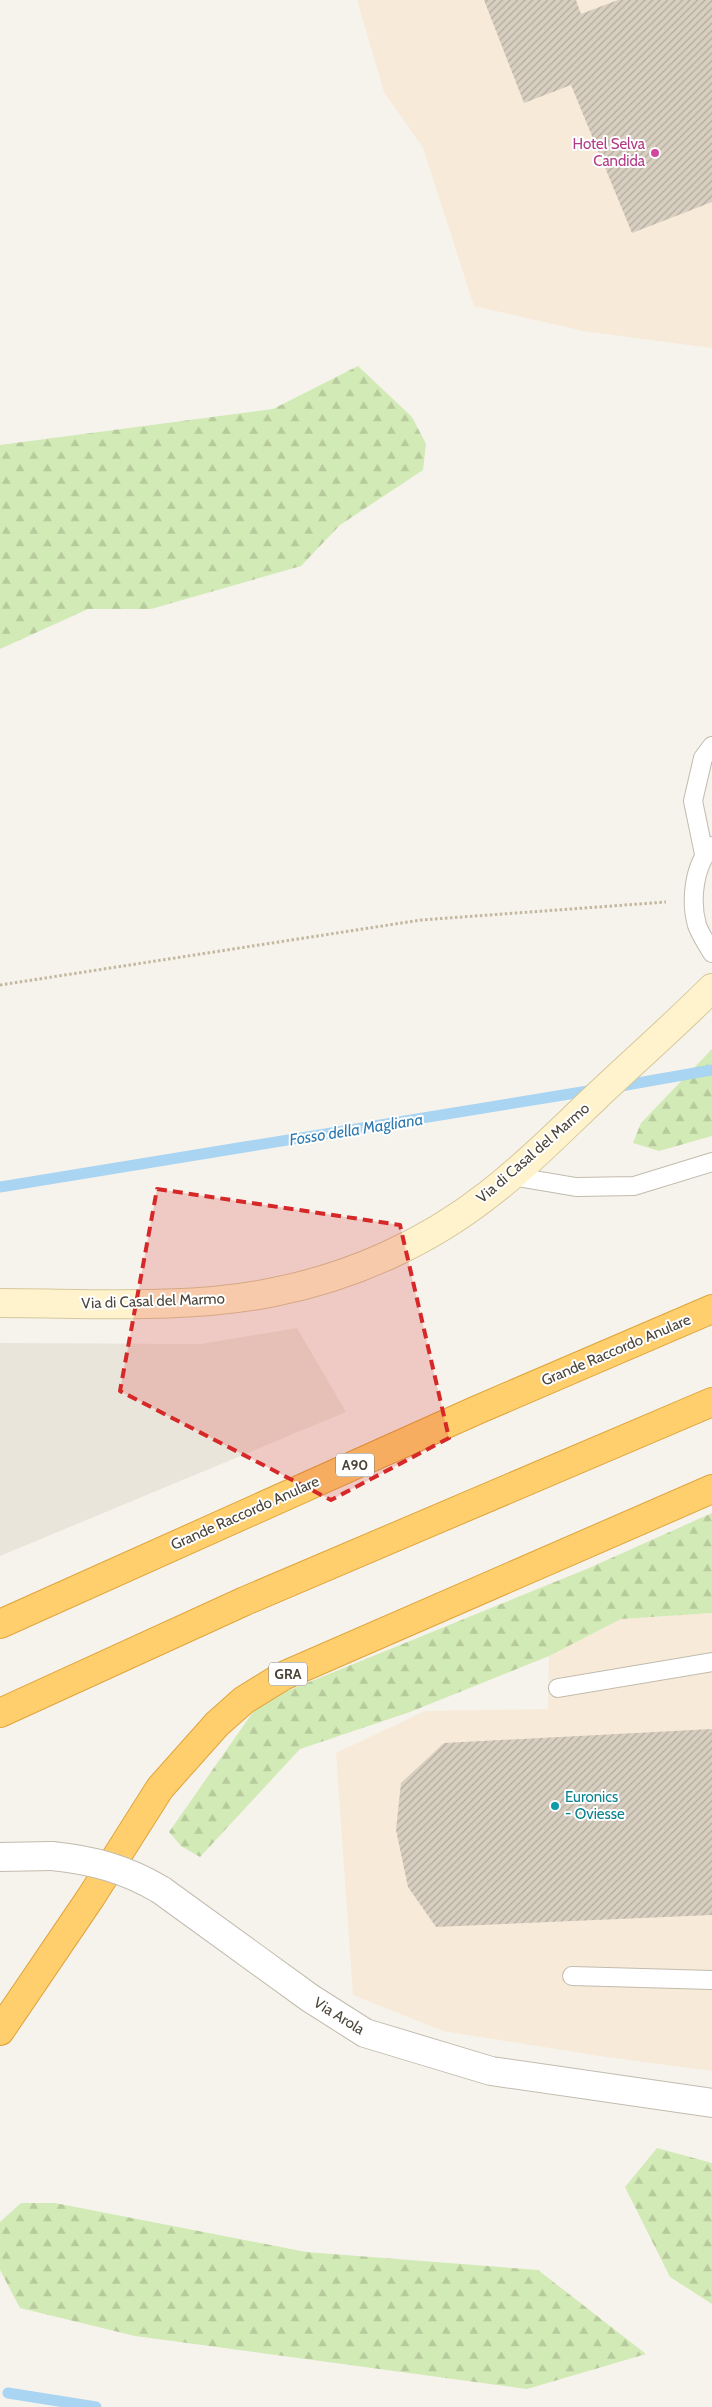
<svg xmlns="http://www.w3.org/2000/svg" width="712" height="2407" font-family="Cabin,sans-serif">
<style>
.residential{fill:#eae5da}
.commercial{fill:#f7ead8}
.forest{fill:url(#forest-firs)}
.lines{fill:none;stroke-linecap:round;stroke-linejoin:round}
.stream{stroke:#a9d4f2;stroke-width:11}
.building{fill:url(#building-hatch)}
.service-casing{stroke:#c2bbae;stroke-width:20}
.minor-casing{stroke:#c2bbae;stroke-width:30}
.secondary-casing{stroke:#d6c79b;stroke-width:30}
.motorway-casing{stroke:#e0a43c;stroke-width:30}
.path{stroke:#c4b79f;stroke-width:3;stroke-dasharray:2.5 2.5;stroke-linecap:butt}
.service{stroke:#fff;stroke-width:18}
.minor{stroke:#fff;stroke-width:28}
.secondary{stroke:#fff3cd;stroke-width:28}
.motorway{stroke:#ffcf6e;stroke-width:28}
.minor-bridge-casing{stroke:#c2bbae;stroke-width:30;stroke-linecap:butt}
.minor-bridge{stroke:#fff;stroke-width:28}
.marked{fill:#d62828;fill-opacity:0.2;stroke:#d62828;stroke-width:4;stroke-dasharray:10 6;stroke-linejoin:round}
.hotel-dot{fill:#d1479c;stroke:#fff;stroke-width:2}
.culture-dot{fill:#0f9aa8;stroke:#fff;stroke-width:2}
.labels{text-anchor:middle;stroke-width:4;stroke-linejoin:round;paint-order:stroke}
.shield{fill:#fff;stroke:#817c74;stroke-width:1}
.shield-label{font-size:14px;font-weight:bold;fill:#4b4439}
.hotel-label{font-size:15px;fill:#b23c85;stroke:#fff;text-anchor:end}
.street-label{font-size:15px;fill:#4b4439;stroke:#fff}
.culture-label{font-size:15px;fill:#0d838f;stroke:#fff;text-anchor:start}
.water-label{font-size:16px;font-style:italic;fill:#2e7ab2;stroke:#fff}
</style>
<defs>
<pattern id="forest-firs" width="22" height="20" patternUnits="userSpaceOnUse" patternTransform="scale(1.25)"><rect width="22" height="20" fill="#d2eab5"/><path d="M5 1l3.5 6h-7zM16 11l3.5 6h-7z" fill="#b6ca9c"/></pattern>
<pattern id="building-hatch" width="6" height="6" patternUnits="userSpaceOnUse" patternTransform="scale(1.25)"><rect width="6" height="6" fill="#d8cfc1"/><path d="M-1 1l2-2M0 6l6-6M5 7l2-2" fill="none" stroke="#b1aa9e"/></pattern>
</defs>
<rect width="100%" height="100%" fill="#f6f3ec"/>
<path class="residential" d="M297 1328 346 1412 0 1556V1343L201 1344Z"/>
<path class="commercial" d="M357 0H712V348L583 331 474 306 423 148 384 92Z
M712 1613V2071L606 2057 443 2031 353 1995 336 1753 425 1711 548 1709 549 1656 621 1619Z"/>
<path class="forest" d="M358 366 412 417 426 444 423 470 340 525 301 566 151 609H88L0 649V445L273 409Z
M712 1049V1136L659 1151 633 1143 641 1123Z
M712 1513V1613L621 1619 549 1656 410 1712 300 1749 200 1857 181 1846 169 1832 260 1702 589 1568Z
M657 2148 712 2163V2304L670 2277 625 2187Z
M21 2203H55L306 2252 538 2270 646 2354 527 2389 135 2336 20 2308 0 2270V2222Z"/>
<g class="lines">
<path class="stream" d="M615 1087 712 1070
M0 1187 594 1090
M8 2393 96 2407"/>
</g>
<path class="building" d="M484 0H576L581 14 618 0H712V202L632 233 571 85 524 103Z
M712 1729V1915L436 1927 408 1887 396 1830 401 1783 444 1743Z"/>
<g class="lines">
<g class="service-casing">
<path id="service" d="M712 846C694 865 690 900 697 925 700 934 707 944 712 953
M704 854 693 801 703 758 712 746
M511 1176 576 1187 634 1186 712 1162
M558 1688 712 1662
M572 1976 712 1980"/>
</g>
<g class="minor-casing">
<path id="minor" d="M0 1857 52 1856
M161 1890 310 1998 365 2033 491 2071 712 2103"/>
</g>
<g class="secondary-casing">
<path id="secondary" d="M0 1303C88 1303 189 1310 274 1292 351 1277 427 1243 489 1194 527 1165 561 1130 595 1098 634 1061 674 1026 712 988"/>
</g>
<g class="motorway-casing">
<path id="motorway" d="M0 1624 477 1410 712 1309
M0 1713 245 1601 712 1402
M0 2031 91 1897 160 1788 217 1724 244 1700 283 1676 712 1489"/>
</g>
<path class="path" d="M0 985 421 920 666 902"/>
<use href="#service" class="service"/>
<use href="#minor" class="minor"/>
<use href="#secondary" class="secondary"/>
<use href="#motorway" class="motorway"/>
<g class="minor-bridge-casing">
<path id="minor-bridge" d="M52 1856C92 1860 126 1869 161 1890"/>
</g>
<use href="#minor-bridge" class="minor-bridge"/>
</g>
<path class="marked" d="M157 1189 400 1225 449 1438 331 1500 120 1391Z"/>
<circle class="hotel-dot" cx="655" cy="153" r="5"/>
<circle class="culture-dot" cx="555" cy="1806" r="5"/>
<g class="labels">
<g class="shield">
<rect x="336" y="1453.5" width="38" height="23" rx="4"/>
<rect x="269" y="1662.5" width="38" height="23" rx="4"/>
</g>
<g class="shield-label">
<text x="355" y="1470">A90</text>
<text x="288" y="1679">GRA</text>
</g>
<g class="hotel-label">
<text x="645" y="149">Hotel Selva<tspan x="645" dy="17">Candida</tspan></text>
</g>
<g class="street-label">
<text transform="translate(533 1153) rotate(-41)" y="5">Via di Casal del Marmo</text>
<text transform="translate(153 1301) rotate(-2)" y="5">Via di Casal del Marmo</text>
<text transform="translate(616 1350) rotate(-23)" y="5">Grande Raccordo Anulare</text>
<text transform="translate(245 1513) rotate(-24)" y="5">Grande Raccordo Anulare</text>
<text transform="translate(339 2016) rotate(32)" y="5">Via Arola</text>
</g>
<g class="culture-label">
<text x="565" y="1802">Euronics<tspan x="565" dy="17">- Oviesse</tspan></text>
</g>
<g class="water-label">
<text transform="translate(356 1129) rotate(-9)" y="6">Fosso della Magliana</text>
</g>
</g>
</svg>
